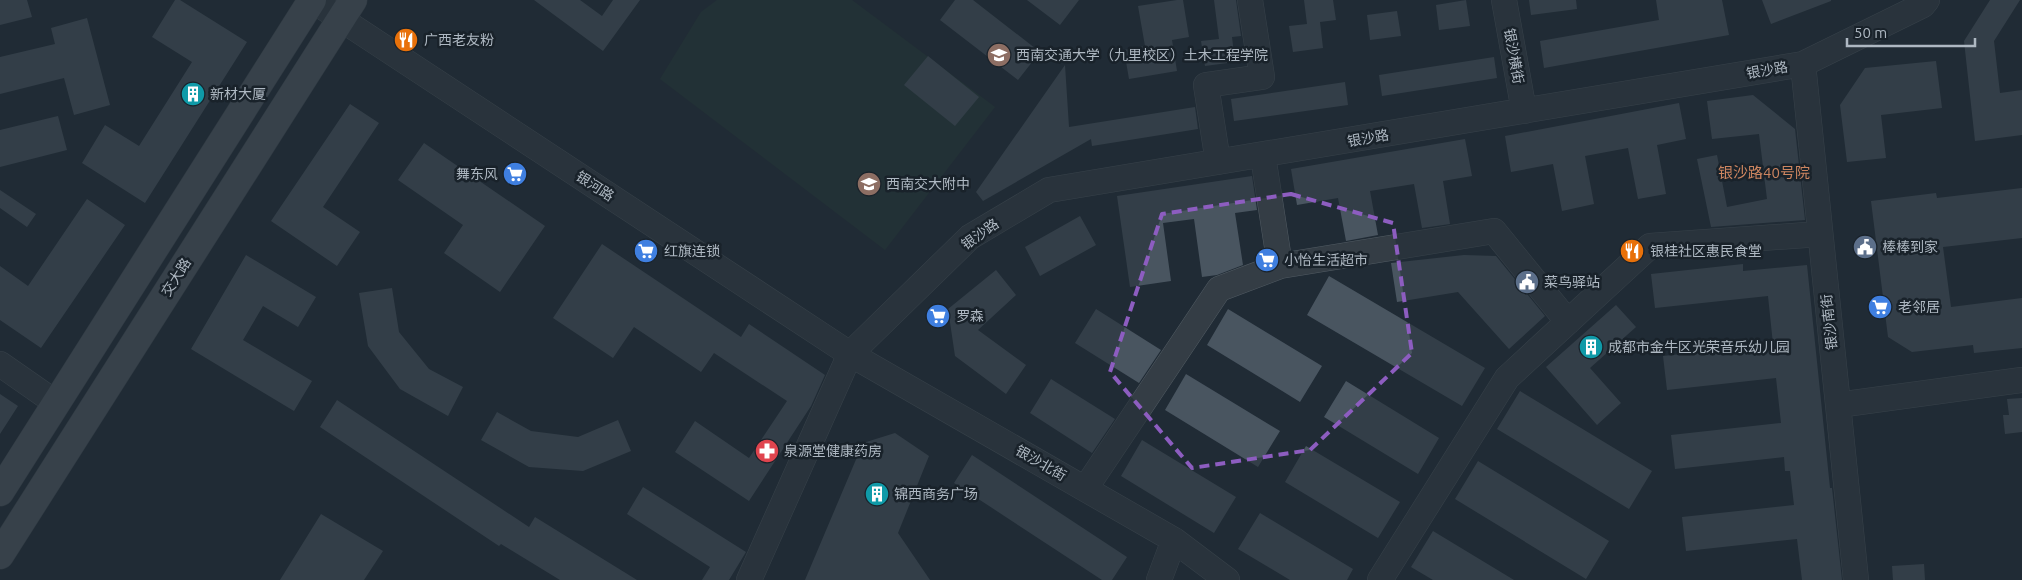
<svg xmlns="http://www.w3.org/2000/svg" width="2022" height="580" font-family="Ubuntu,'Noto Sans SC',sans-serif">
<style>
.green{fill:#253938}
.building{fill:#495560}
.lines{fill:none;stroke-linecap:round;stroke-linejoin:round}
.minor-casing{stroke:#515b63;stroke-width:26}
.major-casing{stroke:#3d464f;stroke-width:29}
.minor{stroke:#343d45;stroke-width:25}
.major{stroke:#525c65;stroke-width:28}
.marked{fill:none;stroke:#8d5dc0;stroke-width:4;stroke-dasharray:10 6;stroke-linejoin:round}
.labels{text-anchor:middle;stroke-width:5;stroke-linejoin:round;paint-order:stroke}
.poi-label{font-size:14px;fill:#aeb8c2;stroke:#19222a;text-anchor:start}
.street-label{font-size:14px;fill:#aeb8c2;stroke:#19222a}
.neighbourhood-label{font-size:15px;fill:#cc8560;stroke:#19222a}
</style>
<rect width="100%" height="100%" fill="#202b35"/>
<path class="green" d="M717 0H852L995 107 885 250 660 79 701 12Z"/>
<path class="building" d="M0 0H27L32 17 0 25Z
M175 0H180L247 42 145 203 82 163 105 125 139 146 192 62 152 37Z
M534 0H580L602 16 613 0H640L603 51Z
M955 0H973L1040 52 1018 80 940 20Z
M1027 0H1079L1060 25Z
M1177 0H1183L1189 37 1172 40 1177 71 1129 79 1124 50 1145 46 1138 6Z
M1214 0H1236L1241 36 1232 37 1235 62 1205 66 1201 41 1219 39Z
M1304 0H1333L1336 20 1320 22 1323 48 1293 52 1289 26 1307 24Z
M1466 0 1470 26 1439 30 1436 5Z
M1529 0H1576L1577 9 1531 15Z
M1656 0H1722L1729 35 1544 68 1540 41 1659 20Z
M1762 0H1831V1L1771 24Z
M1990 0H2020L1994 41 2000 93 2022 90V135L1975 141 1964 41Z
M1397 11 1401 36 1370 40 1367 15Z
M87 18 110 105 74 115 64 78 0 94V57L55 44 51 28Z
M928 56 979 97 955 126 904 85Z
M1494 57 1497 78 1382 96 1379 75Z
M1936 61 1942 108 1881 115 1886 158 1847 162 1840 105 1865 68Z
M1065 65 1069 127 1195 107 1198 129 1092 146 1091 139 983 201 976 192Z
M1345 82 1348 105 1234 121 1231 99Z
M1753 95 1795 129 1805 220 1711 227 1697 159 1717 155 1727 207 1767 199 1759 134 1712 139 1707 101Z
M1679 103 1686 139 1657 145 1666 194 1638 199 1628 148 1585 156 1594 204 1562 211 1553 164 1511 172 1505 136Z
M350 104 379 123 323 207 360 232 337 266 271 221Z
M58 116 67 150 0 167V130Z
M1465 139 1472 176 1443 181 1450 224 1422 228 1414 184 1370 191 1378 235 1346 241 1338 198 1297 205 1291 169Z
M424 143 545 226 500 292 444 253 463 225 398 180Z
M1252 176 1257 210 1235 213 1243 265 1217 275 1202 277 1194 219 1163 223 1171 281 1130 287 1117 196Z
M2022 188V238L1943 247 1951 307 2022 298V348L1974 353 1973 345 1912 352 1888 337 1871 201 1936 193 1937 198Z
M0 190 36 214 27 227 0 208Z
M87 199 125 225 41 348 0 320V266L28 286Z
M1080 216 1096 245 1040 276 1025 247Z
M602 244 741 337 749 324 825 375 811 406 749 501 675 452 695 421 749 458 787 401 714 353 701 372 634 327 613 358 553 318Z
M246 255 316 297 298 327 263 306 243 340 312 381 294 411 191 349Z
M1464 255 1496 256 1545 316 1509 349 1458 292 1397 302 1391 263Z
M1743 264V271L1807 265 1830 488H1832L1842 580H1802L1797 539 1686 551 1682 517 1794 505 1790 471H1785L1784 457 1675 469 1671 435 1781 423 1776 378 1667 390 1663 356 1773 344 1768 296 1655 308 1651 274Z
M996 270 1016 295 978 330 1026 365 1006 394 955 356 948 309Z
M1329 276 1485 368 1462 406 1307 315Z
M392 288 399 332 429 369 463 387 448 416 400 389 368 346 359 293Z
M1616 305 1636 327 1590 368 1621 403 1597 425 1546 367Z
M1096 309 1161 350 1139 383 1075 343Z
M1228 309 1322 366 1300 402 1207 345Z
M1186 374 1280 431 1258 467 1165 410Z
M1051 379 1115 419 1092 453 1030 413Z
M1346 381 1439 438 1418 474 1324 417Z
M1520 391 1652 471 1629 509 1497 429Z
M0 394 18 406 0 434Z
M2022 398V432L2005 434 2003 415H2009L2007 399Z
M337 400 529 527 535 517 637 580H560L501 544 499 546 320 427Z
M497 412 531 431 578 437 618 420 631 451 583 471 529 467 481 440Z
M895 433 929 456 898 533 930 580H805L863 443Z
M1142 440 1236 497 1214 533 1121 476Z
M1306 446 1400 502 1378 538 1285 482Z
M972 455 1127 557 1112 580H1102L954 483Z
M1478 461 1609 541 1586 579 1455 499Z
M643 487 746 552 729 580H702L710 567 627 514Z
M1260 513 1353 569 1347 580H1290L1238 549Z
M321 514 383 551 364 580H280Z
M1433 531 1514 580H1433L1411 567Z
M1924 564 1925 580H1893L1892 566Z"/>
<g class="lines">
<g class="minor-casing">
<path id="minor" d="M312 0 850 354 1174 540 1227 580
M1504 0 1524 111
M1803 64 1856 580
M1263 156 1280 266 1494 231 1568 322
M1218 162 1206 85 1262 77 1250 0
M0 364 56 403
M1838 405 2022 380
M1085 489 1219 289 1280 266
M749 580 850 354 970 237 1049 190 1803 64 1923 5 1927 0
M1159 580 1174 540
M1380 580 1507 378 1650 246 1820 234"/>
</g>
<g class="major-casing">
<path id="major" d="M0 492 312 0
M0 555 353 0"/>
</g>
<use href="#minor" class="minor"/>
<use href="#major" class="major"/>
</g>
<path d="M0 0H2022V580H0ZM1291 194 1393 223 1412 353 1310 450 1192 468 1110 372 1162 214Z" fill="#202b35" fill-opacity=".55" fill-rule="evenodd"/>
<path class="marked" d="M1291 194 1393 223 1412 353 1310 450 1192 468 1110 372 1162 214Z"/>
<defs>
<g id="restaurant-disc" transform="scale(1.25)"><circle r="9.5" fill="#e8710a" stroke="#19222a"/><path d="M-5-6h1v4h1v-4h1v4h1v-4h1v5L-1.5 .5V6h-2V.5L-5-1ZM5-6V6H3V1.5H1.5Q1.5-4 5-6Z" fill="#fff"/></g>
<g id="university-disc" transform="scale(1.25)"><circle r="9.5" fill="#8d6e63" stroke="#19222a"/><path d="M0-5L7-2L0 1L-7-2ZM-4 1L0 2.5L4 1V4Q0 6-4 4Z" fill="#fff"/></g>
<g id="building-disc" transform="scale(1.25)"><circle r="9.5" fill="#0f9aa8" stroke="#19222a"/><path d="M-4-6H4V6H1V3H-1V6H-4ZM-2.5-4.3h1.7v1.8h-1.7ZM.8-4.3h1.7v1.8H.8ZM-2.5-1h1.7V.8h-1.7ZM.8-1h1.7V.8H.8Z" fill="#fff"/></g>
<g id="supermarket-disc" transform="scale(1.25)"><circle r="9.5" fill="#3f7fe0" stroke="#19222a"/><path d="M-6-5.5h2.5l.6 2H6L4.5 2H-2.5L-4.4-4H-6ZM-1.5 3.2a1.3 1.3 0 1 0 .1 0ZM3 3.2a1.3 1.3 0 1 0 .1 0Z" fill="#fff"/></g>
<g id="school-disc" transform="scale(1.25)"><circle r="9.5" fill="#8d6e63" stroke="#19222a"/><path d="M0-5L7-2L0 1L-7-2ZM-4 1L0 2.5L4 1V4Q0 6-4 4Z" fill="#fff"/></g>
<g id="civic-disc" transform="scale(1.25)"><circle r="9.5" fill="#5c6f8a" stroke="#19222a"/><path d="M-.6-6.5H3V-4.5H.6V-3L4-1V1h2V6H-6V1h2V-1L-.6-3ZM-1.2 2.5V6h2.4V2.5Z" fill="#fff"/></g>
<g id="pharmacy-disc" transform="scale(1.25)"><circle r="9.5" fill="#e0444e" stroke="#19222a"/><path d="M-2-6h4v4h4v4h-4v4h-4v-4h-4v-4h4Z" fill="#fff"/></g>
</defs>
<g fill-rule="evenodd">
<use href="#restaurant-disc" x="406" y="40"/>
<use href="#university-disc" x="999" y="55"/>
<use href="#building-disc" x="193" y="94"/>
<use href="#supermarket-disc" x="515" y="174"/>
<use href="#school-disc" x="869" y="184"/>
<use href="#civic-disc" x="1865" y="247"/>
<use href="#supermarket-disc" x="646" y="251"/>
<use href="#restaurant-disc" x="1632" y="251"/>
<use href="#supermarket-disc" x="1267" y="260"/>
<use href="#civic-disc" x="1527" y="282"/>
<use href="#supermarket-disc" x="1880" y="307"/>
<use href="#supermarket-disc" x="938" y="316"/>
<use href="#building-disc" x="1591" y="347"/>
<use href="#pharmacy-disc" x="767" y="451"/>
<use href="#building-disc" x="877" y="494"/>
</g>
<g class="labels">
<g class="poi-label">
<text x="424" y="45">广西老友粉</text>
<text x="1016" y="60">西南交通大学（九里校区）土木工程学院</text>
<text x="210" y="99">新材大厦</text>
<text x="498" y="179" text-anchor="end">舞东风</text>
<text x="886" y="189">西南交大附中</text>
<text x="1882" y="252">棒棒到家</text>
<text x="664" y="256">红旗连锁</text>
<text x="1650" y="256">银桂社区惠民食堂</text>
<text x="1284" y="265">小怡生活超市</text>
<text x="1544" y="287">菜鸟驿站</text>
<text x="1898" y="312">老邻居</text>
<text x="956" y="321">罗森</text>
<text x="1608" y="352">成都市金牛区光荣音乐幼儿园</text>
<text x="784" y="456">泉源堂健康药房</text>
<text x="894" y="499">锦西商务广场</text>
</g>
<g class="street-label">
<text transform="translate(1514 56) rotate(80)" y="5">银沙横街</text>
<text transform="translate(1767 70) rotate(-10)" y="5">银沙路</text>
<text transform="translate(1368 138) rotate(-10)" y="5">银沙路</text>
<text transform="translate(595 186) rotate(33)" y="5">银河路</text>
<text transform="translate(980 234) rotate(-35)" y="5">银沙路</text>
<text transform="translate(176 277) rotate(-58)" y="5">交大路</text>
<text transform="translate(1829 322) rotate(-96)" y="5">银沙南街</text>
<text transform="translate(1041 463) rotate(30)" y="5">银沙北街</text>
</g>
<g class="neighbourhood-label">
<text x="1764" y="178">银沙路40号院</text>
</g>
</g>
<path d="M1847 38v8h128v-8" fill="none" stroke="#aeb8c2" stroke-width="2.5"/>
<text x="1854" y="38" font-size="15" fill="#aeb8c2" stroke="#19222a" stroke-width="4" paint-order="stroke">50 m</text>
</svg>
